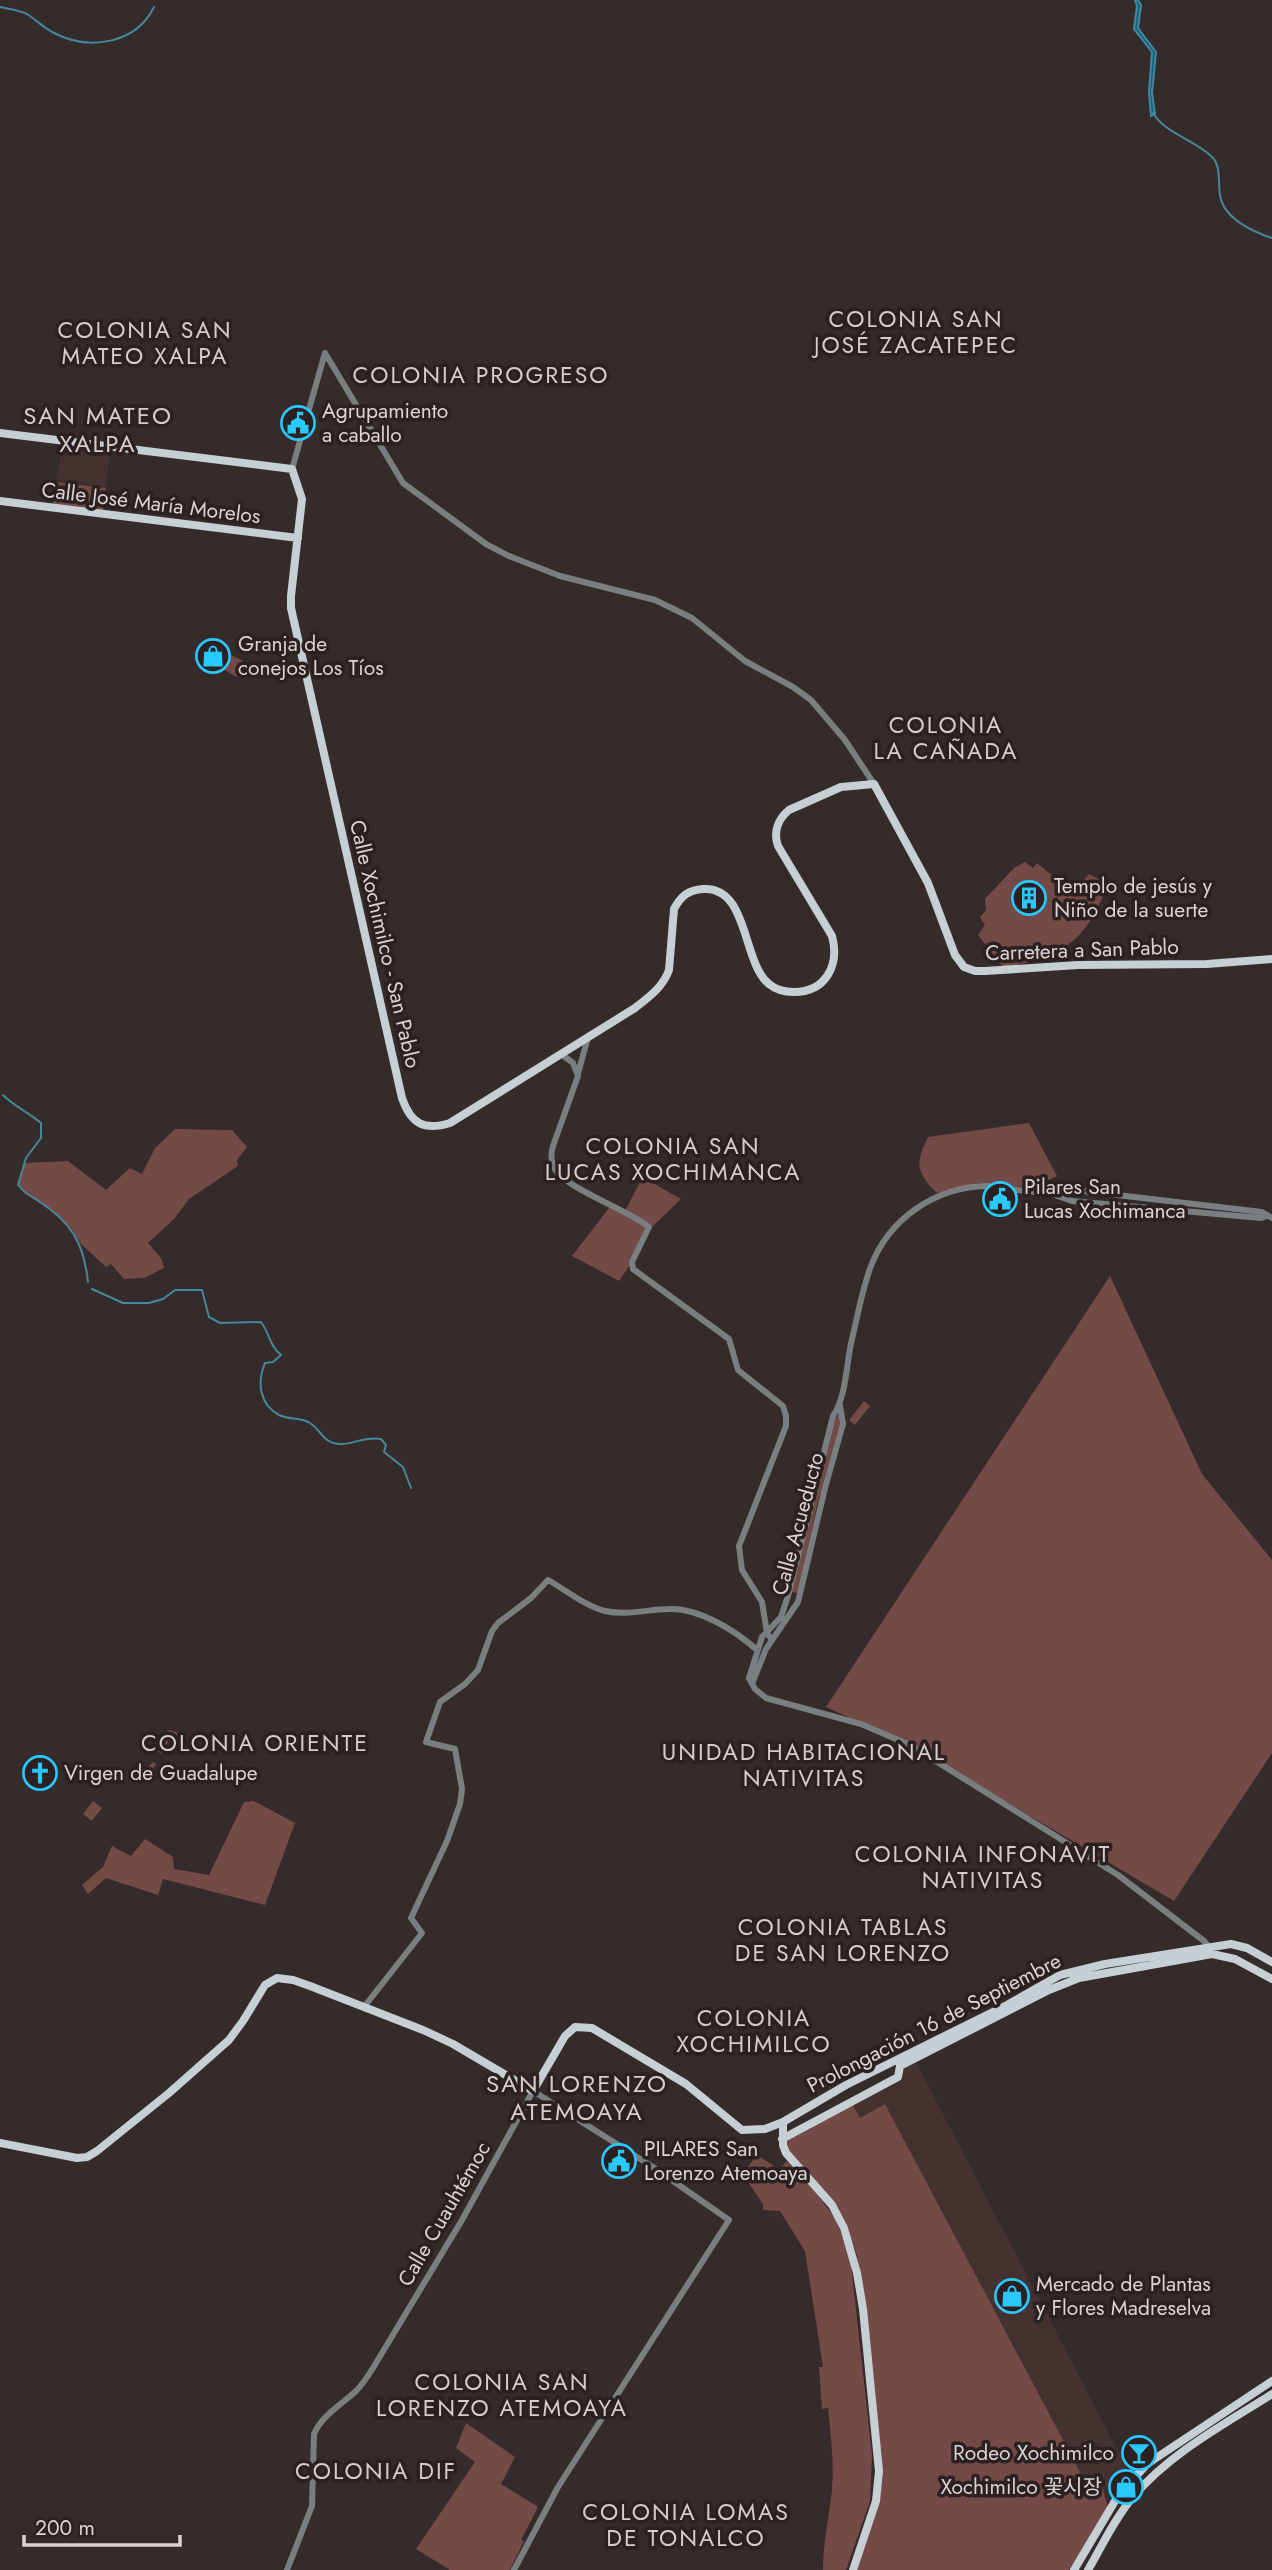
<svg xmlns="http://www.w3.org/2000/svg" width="1272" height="2570" font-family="Jost,'Noto Sans KR',sans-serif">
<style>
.built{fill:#443231}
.green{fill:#744a47}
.water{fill:#076684;stroke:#47879c;stroke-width:2}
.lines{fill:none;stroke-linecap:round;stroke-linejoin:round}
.stream{stroke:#47879c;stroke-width:2}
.minor{stroke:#797e81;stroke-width:6}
.major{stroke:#c5cfd4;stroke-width:8}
.labels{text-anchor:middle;stroke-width:7;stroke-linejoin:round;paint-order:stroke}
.poi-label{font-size:21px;fill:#dbd4d4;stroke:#2b2121;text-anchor:start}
.street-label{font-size:21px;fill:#dbd4d4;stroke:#2b2121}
.neighbourhood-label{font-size:23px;letter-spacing:2px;fill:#d9cbca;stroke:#2b2121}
.quarter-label{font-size:24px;letter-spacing:2px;fill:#d9cbca;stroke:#2b2121}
</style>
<rect width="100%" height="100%" fill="#352b2a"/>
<path class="built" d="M62 445 110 451 106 487 57 480Z
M916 2062 1130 2474 1123 2484 1113 2490 1102 2485 1090 2492 885 2104 860 2118 853 2105 900 2080V2070Z"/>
<path class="green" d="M57 482 106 488 103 512 53 505Z
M219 649 243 661 237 677 213 663Z
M1025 862 1033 868 1037 863 1066 887 1070 885 1078 886 1089 874 1108 884C1087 940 1062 959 1003 967L978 935 985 925 980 917 986 910 985 899 1014 868Z
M1029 1123 1057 1176 1031 1188 978 1183 937 1193C916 1173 915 1163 928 1137Z
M175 1129 232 1130 247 1147 237 1160 238 1166 189 1199 174 1219 148 1243 161 1258 164 1268 144 1278 124 1279 111 1264 106 1267 81 1244 71 1228 40 1202 25 1194 18 1185 25 1163 68 1161 106 1190 130 1168 142 1174 155 1148Z
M644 1178 681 1199 653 1226 649 1227 632 1262 619 1281 572 1256 612 1204 625 1211 641 1180Z
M1110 1276 1202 1474 1272 1560V1753L1174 1901 910 1745 826 1707Z
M864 1401 870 1406 855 1425 849 1420Z
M839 1413 840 1424 817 1505 798 1593 790 1592 833 1423Z
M170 1730 181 1734 175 1743 169 1740 162 1754 152 1748 161 1734Z
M153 1762 156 1764 144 1781 130 1775 137 1766 145 1770Z
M93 1801 102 1808 92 1821 83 1814Z
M254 1801 295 1823 265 1905 163 1879 158 1895 106 1878 88 1894 82 1885 103 1867 112 1846 131 1856 145 1839 173 1857 174 1869 209 1875 244 1802Z
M885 2104 1090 2491 1102 2485 1108 2508 1069 2570H854L878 2495 857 2255 844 2220 787 2150 786 2141 853 2105 860 2118Z
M757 2155 779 2169 787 2161 817 2194 837 2221 851 2264 872 2455 870 2501 846 2570H823C823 2545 828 2522 831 2498 835 2468 831 2438 828 2408L822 2409 819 2367H823L805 2251 780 2211 763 2210V2204L750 2185 747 2168Z
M466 2423 515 2457 501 2484 538 2507 521 2540 524 2541 510 2570H450L416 2549 475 2462 456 2448Z"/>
<path class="water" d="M1135 0H1138L1141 5 1138 28 1156 52 1152 93 1155 114 1151 116 1149 92 1152 52 1134 29 1137 6Z"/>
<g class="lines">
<path class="stream" d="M0 7C9 9 19 10 27 14 36 20 44 28 54 33 89 51 136 44 154 7
M1153 113C1165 134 1200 142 1213 158 1221 167 1218 184 1220 195 1223 218 1253 232 1272 238
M3 1095C15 1107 28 1112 41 1123V1138L26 1158 18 1185C25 1194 31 1196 40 1202 72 1223 84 1244 88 1282
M92 1289 123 1303H149L163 1299 175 1290H202L209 1317 220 1323 261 1322C270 1334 269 1345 281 1355L273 1362 265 1363C257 1382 259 1404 279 1415 289 1420 301 1417 310 1423 322 1431 323 1443 339 1444 354 1445 362 1436 381 1439L386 1445 384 1452 403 1467 411 1488"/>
<path class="minor" d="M325 353 403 483 486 544 509 556 560 576 655 600 692 618 745 661 793 687 811 700 845 740 874 784
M292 469 325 353
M561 1054 573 1063 578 1076 553 1146C551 1153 551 1162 554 1168 566 1189 627 1209 649 1227L632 1262 633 1269 729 1339 738 1370 783 1406 786 1416V1426L739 1546 742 1570 762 1602 767 1633 772 1640
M578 1074 588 1037
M1046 1192 1072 1201 1261 1218 1267 1216
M752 1684 766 1649 798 1602 825 1488 843 1424 840 1405
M1211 1949 1204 1941 1118 1875 910 1745 861 1724 766 1698 755 1689 749 1678 762 1637 781 1617 788 1596 833 1416C847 1395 846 1363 852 1339 858 1315 862 1289 871 1266 889 1219 935 1187 986 1186 1006 1186 1026 1194 1045 1192 1052 1192 1059 1190 1066 1189L1262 1212 1272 1218
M364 2007 422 1933 411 1918 447 1841 460 1804 462 1789 455 1749 426 1742 440 1702 465 1684 478 1670 492 1631 498 1623 531 1598 548 1580C566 1590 585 1606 605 1611 627 1616 649 1609 670 1609 699 1608 736 1631 757 1650
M287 2570 312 2506 314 2434C323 2414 341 2405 356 2391 363 2384 368 2376 373 2368L462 2220 533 2091 653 2167 729 2220 558 2487 514 2570"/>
<path class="major" d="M0 433 292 469 302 499 291 596V608L402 1098C411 1124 424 1131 450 1123L635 1008C649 997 663 987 669 970L674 909C681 896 688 890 703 889 749 886 742 963 769 984 776 990 784 992 794 992 825 992 840 966 832 936L778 846C773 832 778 819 789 810L841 787 874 784 928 883 955 955 964 967 975 971H985L1078 965 1207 964 1272 959
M0 501 298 538
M782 2139 898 2077 900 2066 1049 1990 1079 1978 1212 1954 1235 1959 1272 1979
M0 2143 77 2158 87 2157 97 2151 169 2093 229 2040 243 2021 265 1985 277 1978 293 1980 310 1986 423 2030 453 2044 533 2091 565 2036 575 2027 592 2028 686 2084 742 2130 765 2129 783 2122
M853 2570 876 2501 879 2471 863 2309 857 2273 844 2228 832 2205 786 2153 783 2145V2122L846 2085 1007 2005 1060 1975 1105 1964 1231 1944 1247 1948 1272 1962
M1074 2570 1118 2496 1147 2464 1272 2381
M1088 2570C1102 2546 1115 2518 1133 2497 1170 2453 1225 2424 1272 2394"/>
</g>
<defs>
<g id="civic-ring" transform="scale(1.75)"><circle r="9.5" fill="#2b2121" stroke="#29c8ff" stroke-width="1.5"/><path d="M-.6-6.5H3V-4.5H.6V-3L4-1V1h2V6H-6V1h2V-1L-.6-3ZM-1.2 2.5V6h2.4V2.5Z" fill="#29c8ff"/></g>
<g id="shop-ring" transform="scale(1.75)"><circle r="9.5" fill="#2b2121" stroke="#29c8ff" stroke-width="1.5"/><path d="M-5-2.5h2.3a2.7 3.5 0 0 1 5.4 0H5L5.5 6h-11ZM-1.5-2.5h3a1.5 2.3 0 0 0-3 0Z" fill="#29c8ff"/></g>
<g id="building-ring" transform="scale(1.75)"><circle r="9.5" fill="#2b2121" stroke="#29c8ff" stroke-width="1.5"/><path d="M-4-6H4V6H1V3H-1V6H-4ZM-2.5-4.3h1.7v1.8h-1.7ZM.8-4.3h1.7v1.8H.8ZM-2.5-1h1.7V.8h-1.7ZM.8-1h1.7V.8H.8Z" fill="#29c8ff"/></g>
<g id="church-ring" transform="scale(1.75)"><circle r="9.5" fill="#2b2121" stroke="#29c8ff" stroke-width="1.5"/><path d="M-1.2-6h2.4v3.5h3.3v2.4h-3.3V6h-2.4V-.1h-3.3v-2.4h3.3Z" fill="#29c8ff"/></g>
<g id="bar-ring" transform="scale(1.75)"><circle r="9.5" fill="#2b2121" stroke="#29c8ff" stroke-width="1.5"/><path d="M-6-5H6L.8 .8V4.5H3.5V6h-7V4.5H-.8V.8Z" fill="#29c8ff"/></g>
</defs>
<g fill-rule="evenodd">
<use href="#civic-ring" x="298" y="423"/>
<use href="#shop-ring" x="213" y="656"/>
<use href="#building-ring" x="1029" y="898"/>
<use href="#civic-ring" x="1000" y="1199"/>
<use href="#church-ring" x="40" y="1773"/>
<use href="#civic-ring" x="619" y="2161"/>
<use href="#shop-ring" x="1012" y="2296"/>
<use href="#bar-ring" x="1139" y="2453"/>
<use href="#shop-ring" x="1126" y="2487"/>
</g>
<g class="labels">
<g class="poi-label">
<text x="322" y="418">Agrupamiento<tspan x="322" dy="24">a caballo</tspan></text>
<text x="238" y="651">Granja de<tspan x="238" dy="24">conejos Los Tíos</tspan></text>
<text x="1054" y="893">Templo de jesús y<tspan x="1054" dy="24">Niño de la suerte</tspan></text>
<text x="1024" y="1194">Pilares San<tspan x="1024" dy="24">Lucas Xochimanca</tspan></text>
<text x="64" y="1780">Virgen de Guadalupe</text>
<text x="644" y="2156">PILARES San<tspan x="644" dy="24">Lorenzo Atemoaya</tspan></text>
<text x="1036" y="2291">Mercado de Plantas<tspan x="1036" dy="24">y Flores Madreselva</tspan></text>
<text x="1114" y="2460" text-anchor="end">Rodeo Xochimilco</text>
<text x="1102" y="2494" text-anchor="end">Xochimilco 꽃시장</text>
</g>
<g class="street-label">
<text transform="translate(151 503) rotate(7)" y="7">Calle José María Morelos</text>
<text transform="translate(385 944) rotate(77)" y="7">Calle Xochimilco - San Pablo</text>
<text transform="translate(1082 950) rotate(-2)" y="7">Carretera a San Pablo</text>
<text transform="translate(798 1524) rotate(-75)" y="7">Calle Acueducto</text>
<text transform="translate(934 2023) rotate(-27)" y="7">Prolongación 16 de Septiembre</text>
<text transform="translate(444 2214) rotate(-60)" y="7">Calle Cuauhtémoc</text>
</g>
<g class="neighbourhood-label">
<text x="916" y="327">COLONIA SAN<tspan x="916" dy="26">JOSÉ ZACATEPEC</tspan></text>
<text x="145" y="338">COLONIA SAN<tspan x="145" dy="26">MATEO XALPA</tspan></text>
<text x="481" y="383">COLONIA PROGRESO</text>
<text x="946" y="733">COLONIA<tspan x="946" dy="26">LA CAÑADA</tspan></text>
<text x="673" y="1154">COLONIA SAN<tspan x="673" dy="26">LUCAS XOCHIMANCA</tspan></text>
<text x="255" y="1751">COLONIA ORIENTE</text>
<text x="804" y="1760">UNIDAD HABITACIONAL<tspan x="804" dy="26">NATIVITAS</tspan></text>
<text x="983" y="1862">COLONIA INFONAVIT<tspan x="983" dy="26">NATIVITAS</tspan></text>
<text x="843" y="1935">COLONIA TABLAS<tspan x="843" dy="26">DE SAN LORENZO</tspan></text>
<text x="754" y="2026">COLONIA<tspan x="754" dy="26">XOCHIMILCO</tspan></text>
<text x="502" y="2390">COLONIA SAN<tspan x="502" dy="26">LORENZO ATEMOAYA</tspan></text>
<text x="376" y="2479">COLONIA DIF</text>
<text x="686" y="2520">COLONIA LOMAS<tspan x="686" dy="26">DE TONALCO</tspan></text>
</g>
<g class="quarter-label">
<text x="98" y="424">SAN MATEO<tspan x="98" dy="28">XALPA</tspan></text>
<text x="577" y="2092">SAN LORENZO<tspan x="577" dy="28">ATEMOAYA</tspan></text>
</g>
</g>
<path d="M24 2535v10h156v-10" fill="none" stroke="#dbd4d4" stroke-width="3.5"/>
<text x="35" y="2535" font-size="21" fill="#dbd4d4" stroke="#2b2121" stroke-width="5" paint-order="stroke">200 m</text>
</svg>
